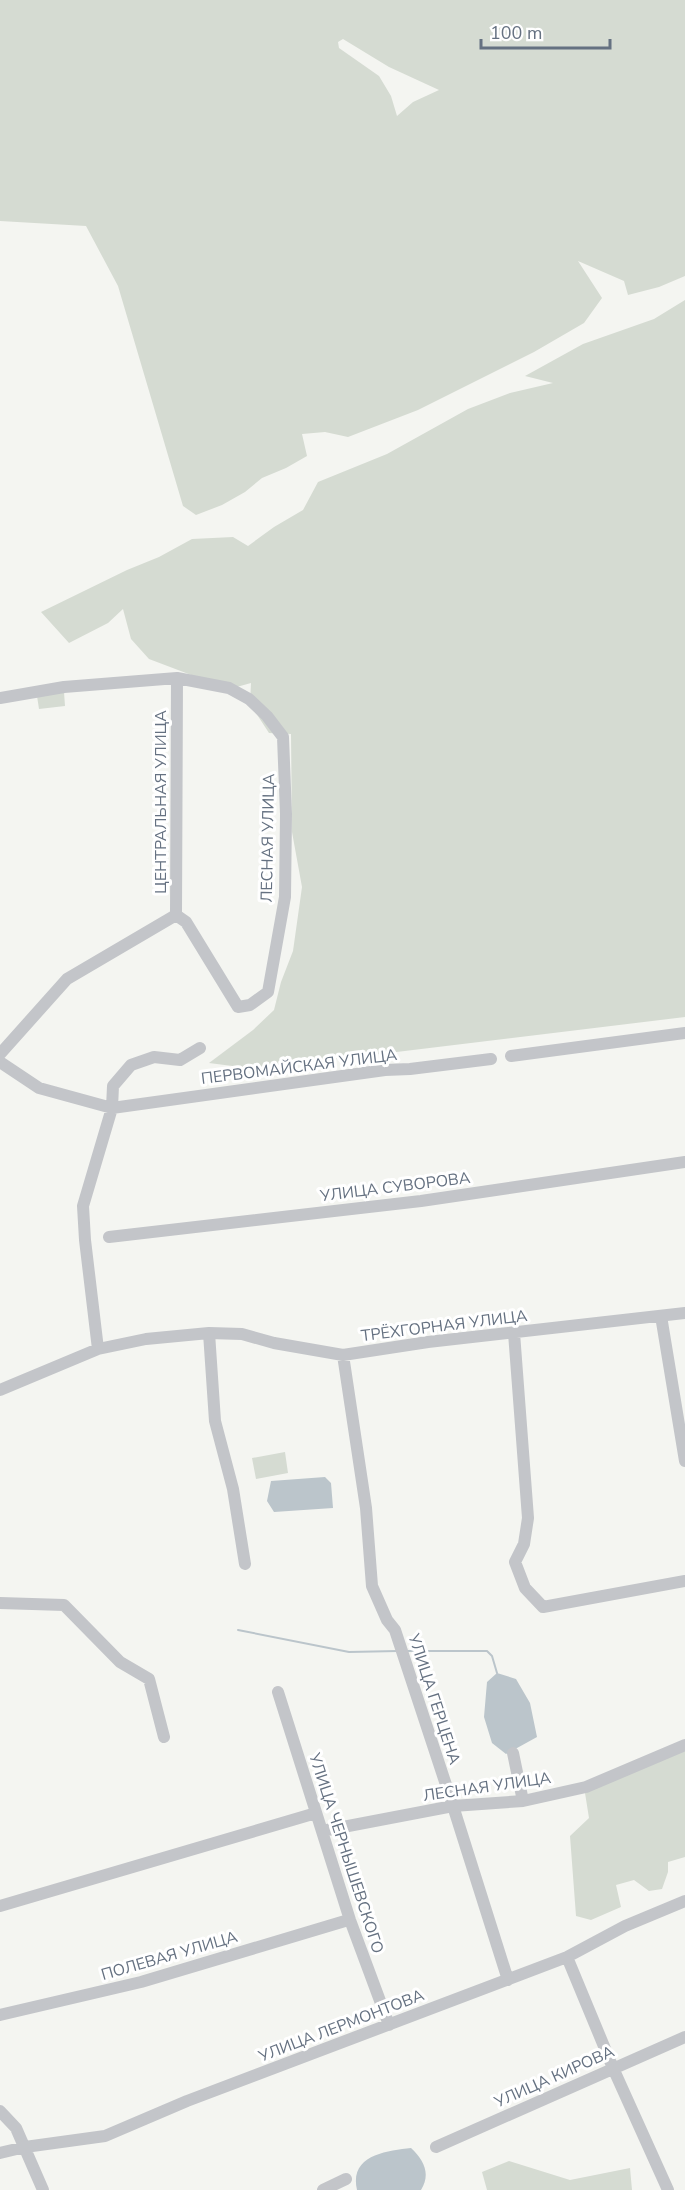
<svg xmlns="http://www.w3.org/2000/svg" width="685" height="2190" font-family="'Nunito Sans',sans-serif">
<style>
.green{fill:#d5dbd2;fill-rule:evenodd}
.water{fill:#bbc5cb}
.lines{fill:none;stroke-linecap:round;stroke-linejoin:round}
.stream{stroke:#bbc5cb;stroke-width:2}
.minor{stroke:#c3c5c9;stroke-width:12}
.labels{text-anchor:middle;stroke-width:6;stroke-linejoin:round;paint-order:stroke}
.street-label{font-size:16px;fill:#657181;stroke:#fff}
</style>
<rect width="100%" height="100%" fill="#f4f5f1"/>
<path class="green" d="M0 0H685V276L659 287 628 295 624 281 578 261 602 298 584 323 534 352 418 410 348 437 325 432 302 434 307 456 286 468 262 478 245 492 222 505 196 515 183 506 118 286 86 226 0 221ZM343 39 389 67 439 90 413 102 397 116 391 96 379 76 339 48 338 42Z
M685 300V1017L314 1062 248 1068 209 1063 253 1030 274 1010 281 982 293 951 302 887 292 832 291 734 269 733 250 704 251 683 233 688 215 684 149 659 131 639 123 609 108 623 69 643 41 612 127 570 159 557 192 539 233 537 248 546 274 527 303 510 318 482 387 454 468 409 510 393 553 383 525 376 583 344 654 319Z
M64 692 65 706 39 709 37 696Z
M285 1452 288 1473 256 1479 252 1458Z
M685 1750V1857L668 1862V1872L662 1889 649 1891 634 1880 616 1885 621 1907 591 1920 576 1916 570 1836 589 1818 585 1793Z
M509 2161 570 2180 630 2168 632 2190H487L482 2172Z"/>
<path class="water" d="M325 1477 331 1483 333 1508 274 1512 267 1501 271 1481Z
M497 1673 516 1679 530 1703 537 1737 506 1754 492 1743 484 1717 487 1682Z
M411 2148C424 2160 431 2174 421 2190H357C349 2155 386 2151 411 2148Z"/>
<g class="lines">
<path class="stream" d="M238 1630 349 1652 398 1651
M407 1651H487L492 1656 497 1673"/>
<path class="minor" d="M0 698 64 687 177 678 229 688 249 699 267 716 283 737 286 814 285 897 268 992 250 1005 238 1007 186 922 176 915
M0 1054 67 979 176 915 177 678
M511 1056 685 1033
M0 1062 39 1088 112 1108 385 1070 410 1069 491 1059
M109 1237 421 1201 685 1162
M661 1316 685 1461
M209 1333 215 1421 233 1489 245 1564
M514 1333 528 1518 524 1544 515 1562 525 1588 543 1607 685 1581
M98 1349 85 1240 83 1206 112 1108 113 1086 131 1065 154 1057 180 1060 200 1048
M343 1355 366 1508 372 1586 387 1620 395 1630 453 1806 508 1980
M0 1390 98 1349 146 1339 209 1333 242 1334 274 1343 343 1355 428 1342 685 1313
M0 1603 64 1605 120 1662 149 1679 164 1737
M278 1692 350 1920 389 2025
M513 1753 523 1801
M322 1831 453 1806 523 1801 586 1787 685 1745
M0 1906 316 1813
M567 1957 613 2068 668 2190
M0 2015 141 1982 345 1921
M0 2111 16 2128 43 2190
M436 2147 685 2037
M0 2153 25 2147 105 2136 187 2101 567 1957 625 1926 685 1901
M323 2190 346 2179"/>
</g>
<g class="labels">
<g class="street-label">
<text transform="translate(160 802) rotate(-90)" y="6">ЦЕНТРАЛЬНАЯ УЛИЦА</text>
<text transform="translate(267 838) rotate(-89)" y="6">ЛЕСНАЯ УЛИЦА</text>
<text transform="translate(299 1066) rotate(-7)" y="6">ПЕРВОМАЙСКАЯ УЛИЦА</text>
<text transform="translate(395 1186) rotate(-7)" y="6">УЛИЦА СУВОРОВА</text>
<text transform="translate(444 1325) rotate(-7)" y="6">ТРЁХГОРНАЯ УЛИЦА</text>
<text transform="translate(435 1699) rotate(72)" y="6">УЛИЦА ГЕРЦЕНА</text>
<text transform="translate(487 1786) rotate(-8)" y="6">ЛЕСНАЯ УЛИЦА</text>
<text transform="translate(347 1853) rotate(72)" y="6">УЛИЦА ЧЕРНЫШЕВСКОГО</text>
<text transform="translate(169 1955) rotate(-16)" y="6">ПОЛЕВАЯ УЛИЦА</text>
<text transform="translate(341 2025) rotate(-21)" y="6">УЛИЦА ЛЕРМОНТОВА</text>
<text transform="translate(554 2076) rotate(-24)" y="6">УЛИЦА КИРОВА</text>
</g>
</g>
<path d="M481 39v9h129v-9" fill="none" stroke="#657181" stroke-width="3"/>
<text x="490" y="39" font-size="18" fill="#657181" stroke="#ffffff" stroke-width="4.5" paint-order="stroke">100 m</text>
</svg>
